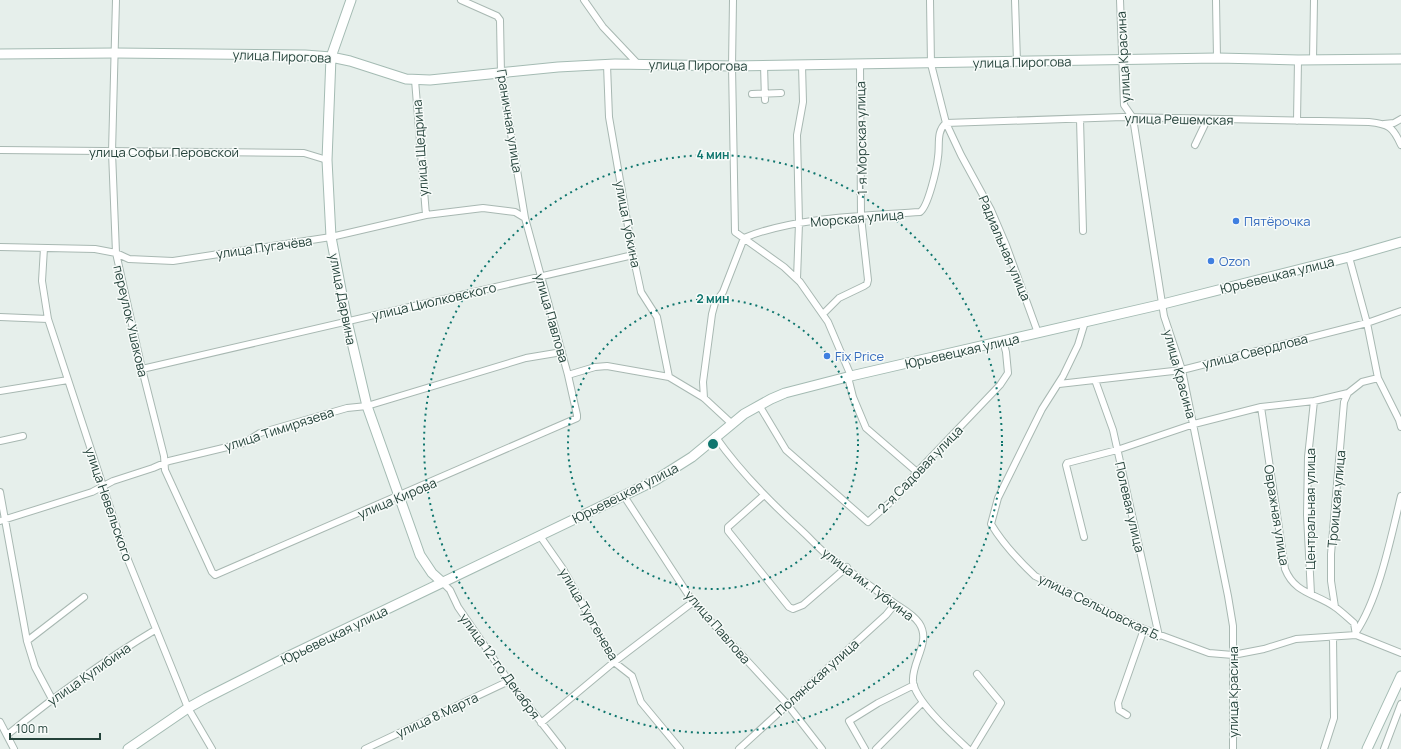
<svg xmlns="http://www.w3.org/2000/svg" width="1401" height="749" font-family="Manrope,sans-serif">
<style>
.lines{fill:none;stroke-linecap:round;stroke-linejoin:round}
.street-casing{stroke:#a8b8b2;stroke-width:8}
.secondary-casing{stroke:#a4bbb3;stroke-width:11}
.street{stroke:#fff;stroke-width:6}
.secondary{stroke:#fff;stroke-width:9}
.ring{fill:none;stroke:#0f766e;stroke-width:2;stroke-dasharray:2 4}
.shop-dot{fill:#3f7fe0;stroke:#f7fbf9;stroke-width:1.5}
.labels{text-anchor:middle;stroke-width:3;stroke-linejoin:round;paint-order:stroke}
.street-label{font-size:13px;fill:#24423a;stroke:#f7fbf9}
.shop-label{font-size:13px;fill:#366cbe;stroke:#f7fbf9;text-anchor:start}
.centre{fill:#0f766e;stroke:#f7fbf9;stroke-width:2}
.ring-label{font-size:12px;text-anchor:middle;font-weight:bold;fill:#0f766e;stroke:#f7fbf9;stroke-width:3;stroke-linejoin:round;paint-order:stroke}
</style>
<rect width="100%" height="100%" fill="#e6efeb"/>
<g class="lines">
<g class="street-casing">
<path id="street" d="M116 0 112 152 116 253 142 369 164 456 165 470 212 572 215 575 577 418V415L568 375 525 218 501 74 500 20 497 16 461 0
M584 0 603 27 638 64
M733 0 732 66 735 232 784 267 800 282 828 322 851 376
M930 0 931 64 946 123 961 155 991 210 1006 245 1038 333
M1015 0 1017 62
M1120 0 1124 105 1133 118 1164 316 1182 370 1228 596 1233 626V749
M1216 0 1217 58
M1313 60 1314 0
M607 65 609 117 633 255 641 292 657 317 669 377
M764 65 765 100
M415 80 426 215
M752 94 781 93
M1080 119 1083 231
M1297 121 1298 60
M946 123 1123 117 1369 122C1389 124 1393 127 1401 145
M1384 124 1394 123 1401 119
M1195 145 1207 120
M0 150 304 153 327 160
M0 247 95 249 116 253 129 259 173 261 331 237 426 215 483 208 515 212 525 218
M44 248 42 281 48 319 124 550 188 708 212 749
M1349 257 1367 323 1378 378 1399 420 1401 427
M797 279 799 223 797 135 803 102 802 65
M823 314 839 298 864 286 867 284 868 280 861 217 860 64
M0 317 48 319
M1085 322 1078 345 1063 376 1042 409 998 498 991 524C1003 544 1018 560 1035 576L1144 629 1209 653 1233 655 1264 649 1296 639 1356 635 1401 653
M142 369 633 255
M568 375 595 367 607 366 669 377 704 398 731 423
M848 377 853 397 866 428 917 472
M1095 380 1113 430 1159 636
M1059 384 1182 370 1367 323 1401 311
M0 391 68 380
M704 398 703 382 712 314 715 303 723 292 744 238C794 217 866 216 920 212 928 207 937 168 938 157 940 145 936 131 946 123
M759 405 786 450 868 522 895 498 917 472 1000 385 1008 373 1006 352 1003 341
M1261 407 1285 569C1295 594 1315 593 1335 607 1342 612 1348 618 1354 623L1356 635
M715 436C740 472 769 501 801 530 811 539 821 551 832 559 853 573 873 588 894 603 903 609 913 614 919 623 932 642 911 662 913 682 916 702 953 735 968 749
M0 441 23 436
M0 492 27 641 35 667 52 699
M624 496 693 602 787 704 822 749
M763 496 728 527V531L789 607 793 609 803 605 847 567
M0 521 92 492 113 481 153 468 169 461 244 443 260 433 347 408 367 406 526 358 562 352
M540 536 563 569 614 662 632 676 641 702 680 749
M1084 537 1066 465 1067 463 1117 450 1194 424 1261 407 1314 401 1348 393 1362 382 1378 378
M442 582 450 590 458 607 509 681 562 749
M1311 594 1307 515 1308 457 1314 401
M1335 607 1331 581V554L1344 402 1348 393
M1356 632C1379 598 1391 537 1401 496
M27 641 84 597
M1127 715 1119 710 1118 703 1144 629
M0 722 14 749
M541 723 614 662 693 602
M7 735C54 697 103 661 155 630
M365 749 509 681
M739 749 886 615 895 604
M865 749 849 721 878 703 914 685
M876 749 923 702
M973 749 1001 703 977 674
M1324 749 1334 718 1333 637
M1384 749 1401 704"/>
</g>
<g class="secondary-casing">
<path id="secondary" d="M351 0 331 57 327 160 331 237 347 321 367 406 420 555 432 573 442 582
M0 54 115 53 305 55 331 57 350 61 406 79 430 80 558 67 615 64 732 66 1217 58 1298 60 1401 59
M128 749 188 708 206 698 289 656 654 481 692 457 744 414 771 399 785 393 851 376 1163 304 1349 257 1401 242
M1367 749 1401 676"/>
</g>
<use href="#street" class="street"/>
<use href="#secondary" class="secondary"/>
</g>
<g class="ring">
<circle cx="713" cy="444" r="145"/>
<circle cx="713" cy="444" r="289"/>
</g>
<g class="shop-dot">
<circle cx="1236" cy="221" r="4"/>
<circle cx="1211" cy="261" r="4"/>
<circle cx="827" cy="356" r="4"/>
</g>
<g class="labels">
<g class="street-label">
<text transform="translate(282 56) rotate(2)" y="5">улица Пирогова</text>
<text transform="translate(1123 57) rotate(-93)" y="5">улица Красина</text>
<text transform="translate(1022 62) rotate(-1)" y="5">улица Пирогова</text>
<text transform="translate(698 65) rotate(1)" y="5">улица Пирогова</text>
<text transform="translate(1179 119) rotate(1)" y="5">улица Решемская</text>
<text transform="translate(510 121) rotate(81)" y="5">Граничная улица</text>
<text transform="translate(861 138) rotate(-91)" y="5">1-я Морская улица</text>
<text transform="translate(420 148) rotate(-94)" y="5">улица Щедрина</text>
<text x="164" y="157">улица Софьи Перовской</text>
<text transform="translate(857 218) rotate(-5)" y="5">Морская улица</text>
<text transform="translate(628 224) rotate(79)" y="5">улица Губкина</text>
<text transform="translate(264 247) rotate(-8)" y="5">улица Пугачёва</text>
<text transform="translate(1005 248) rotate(67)" y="5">Радиальная улица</text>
<text transform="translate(1277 275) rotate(-14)" y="5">Юрьевецкая улица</text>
<text transform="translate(343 299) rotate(79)" y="5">улица Дарвина</text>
<text transform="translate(434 301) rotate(-13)" y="5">улица Циолковского</text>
<text transform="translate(552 318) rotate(74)" y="5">улица Павлова</text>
<text transform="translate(131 321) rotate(77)" y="5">переулок Ушакова</text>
<text transform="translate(962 351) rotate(-13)" y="5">Юрьевецкая улица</text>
<text transform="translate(1255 351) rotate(-14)" y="5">улица Свердлова</text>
<text transform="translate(1180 374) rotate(75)" y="5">улица Красина</text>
<text transform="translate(279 429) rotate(-18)" y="5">улица Тимирязева</text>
<text transform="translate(920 469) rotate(-46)" y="5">2-я Садовая улица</text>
<text transform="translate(625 493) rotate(-27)" y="5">Юрьевецкая улица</text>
<text transform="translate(397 498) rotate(-23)" y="5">улица Кирова</text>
<text transform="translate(1336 499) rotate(-85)" y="5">Троицкая улица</text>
<text transform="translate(109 504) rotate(71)" y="5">улица Невельского</text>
<text transform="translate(1130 507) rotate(77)" y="5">Полевая улица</text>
<text transform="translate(1310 509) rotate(-90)" y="5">Центральная улица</text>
<text transform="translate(1277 515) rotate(81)" y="5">Овражная улица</text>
<text transform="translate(868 584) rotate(37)" y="5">улица им. Губкина</text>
<text transform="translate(1100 607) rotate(26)" y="5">улица Сельцовская Б.</text>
<text transform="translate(589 614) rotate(60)" y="5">улица Тургенева</text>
<text transform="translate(718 627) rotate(49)" y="5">улица Павлова</text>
<text transform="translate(334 635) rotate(-26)" y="5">Юрьевецкая улица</text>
<text transform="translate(500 666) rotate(54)" y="5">улица 12-го Декабря</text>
<text transform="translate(89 674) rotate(-35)" y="5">улица Кулибина</text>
<text transform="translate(817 677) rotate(-42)" y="5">Полянская улица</text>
<text transform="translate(1233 692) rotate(-90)" y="5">улица Красина</text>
<text transform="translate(437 715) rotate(-25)" y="5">улица 8 Марта</text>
</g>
<g class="shop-label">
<text x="1244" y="226">Пятёрочка</text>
<text x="1219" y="266">Ozon</text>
<text x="835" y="361">Fix Price</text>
</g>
</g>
<circle cx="713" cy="444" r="6" class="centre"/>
<g class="ring-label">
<text x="713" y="159">4 мин</text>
<text x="713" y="303">2 мин</text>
</g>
<path d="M10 733v6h90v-6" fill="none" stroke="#24423a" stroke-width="2"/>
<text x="16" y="733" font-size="12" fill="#24423a" stroke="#f7fbf9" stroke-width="3" paint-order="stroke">100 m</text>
</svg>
